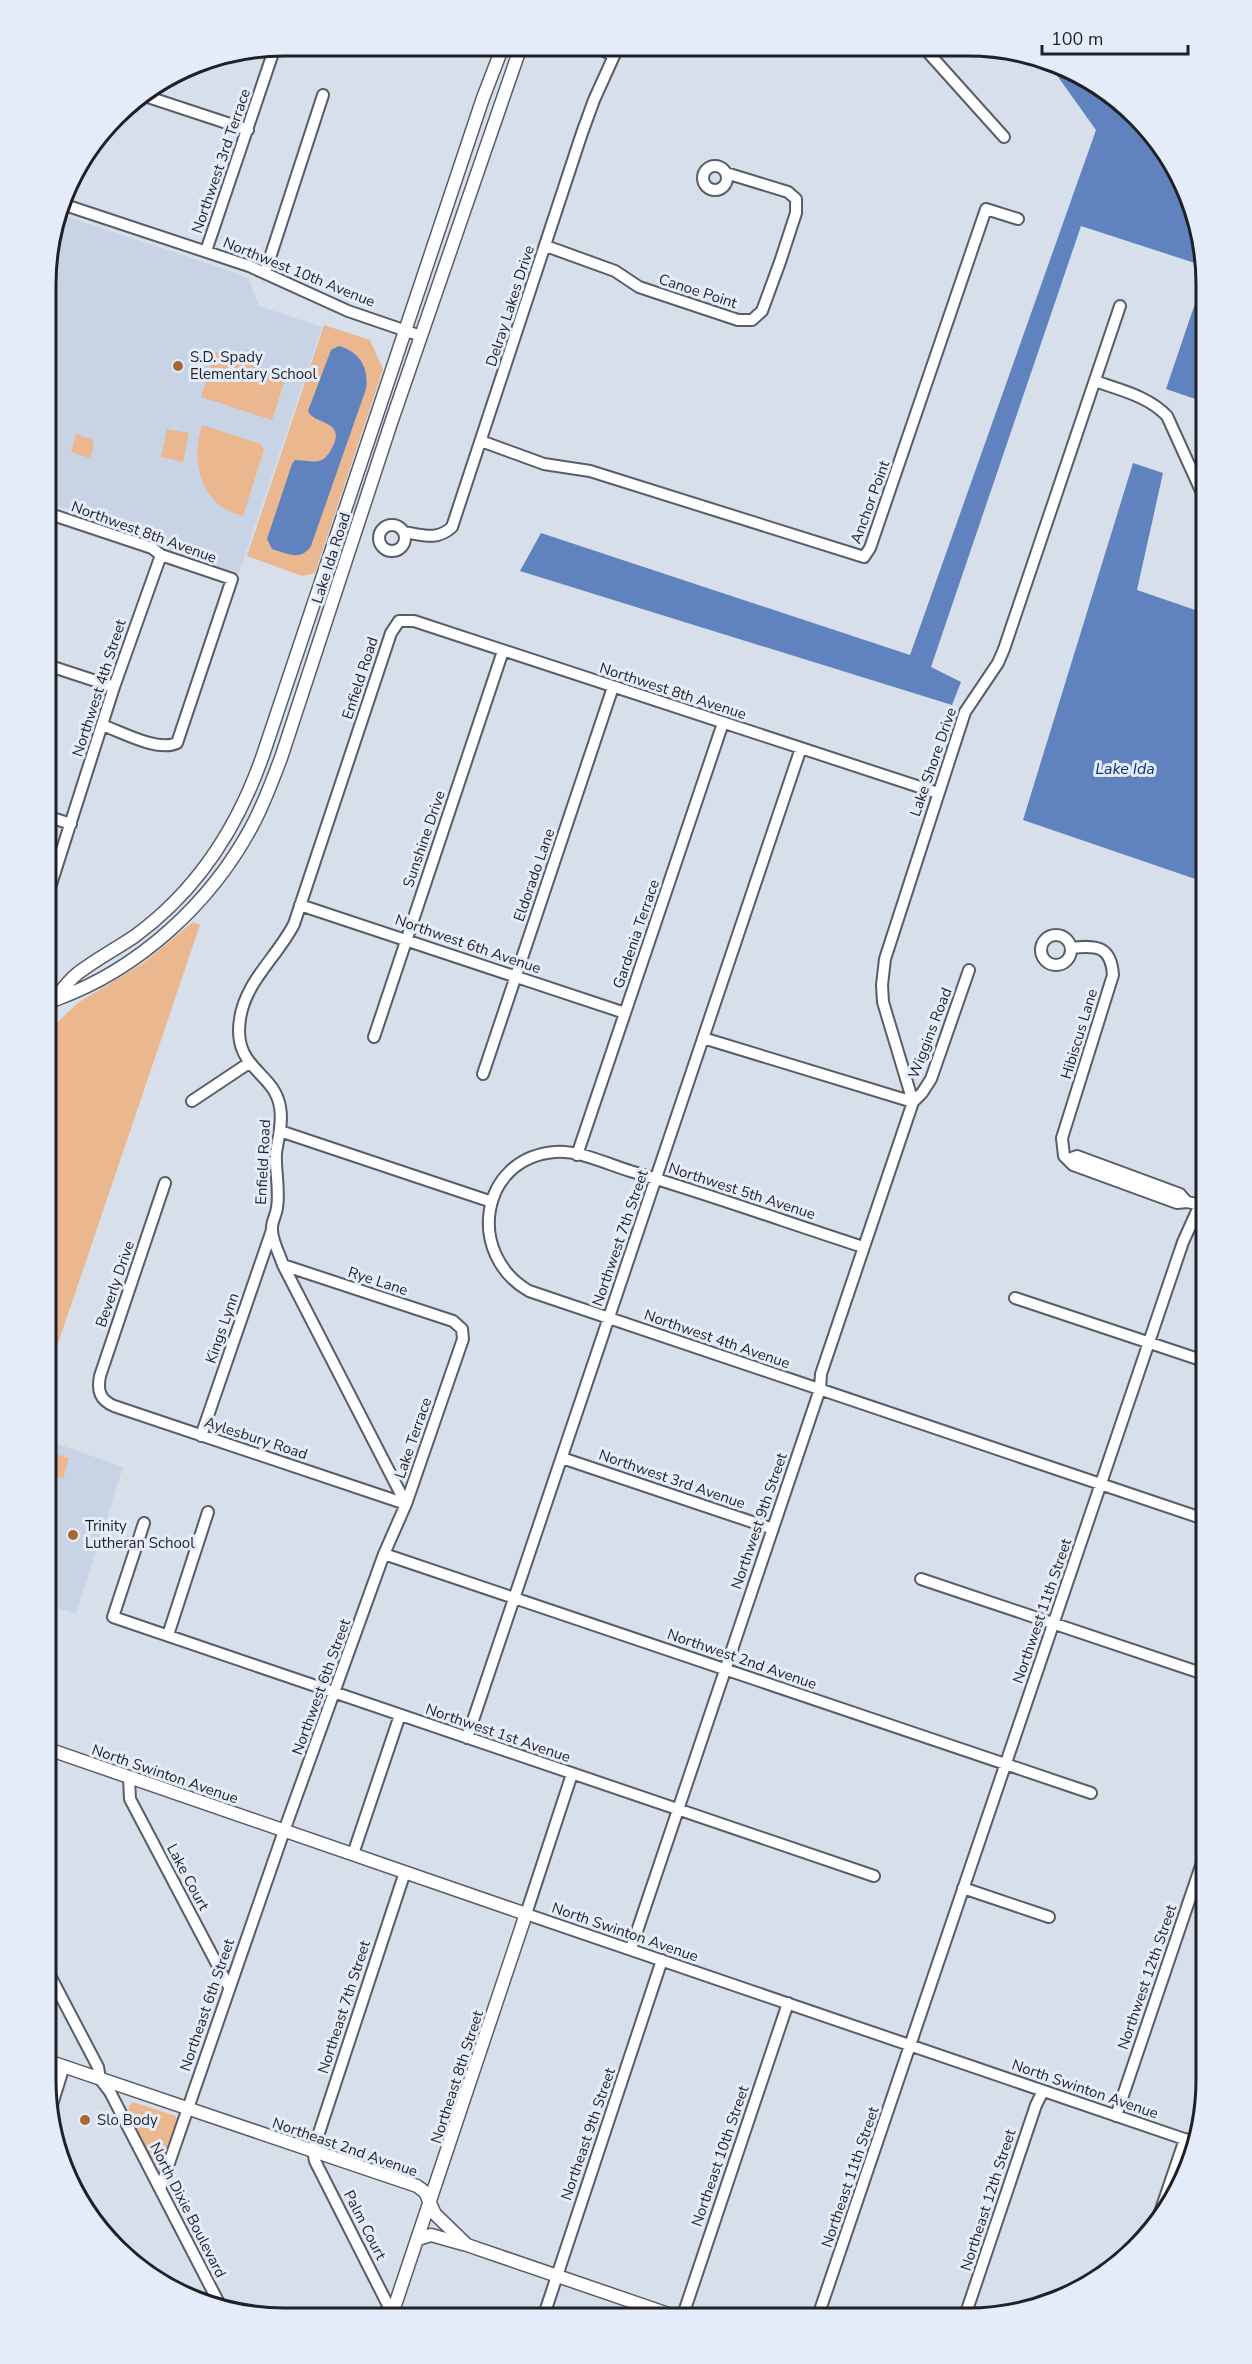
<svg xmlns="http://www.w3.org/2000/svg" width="1252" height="2364" font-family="'Nunito Sans',sans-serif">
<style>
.built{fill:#c8d3e5}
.green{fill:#ebb78f}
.water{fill:#6083bf}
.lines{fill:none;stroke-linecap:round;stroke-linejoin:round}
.minor-casing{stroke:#575e68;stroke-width:14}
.tertiary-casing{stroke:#575e68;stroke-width:15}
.minor{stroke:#fff;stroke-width:10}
.tertiary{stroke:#fff;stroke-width:12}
.poi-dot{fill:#a86731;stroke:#e5ecf9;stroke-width:2}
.labels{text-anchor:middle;stroke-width:6;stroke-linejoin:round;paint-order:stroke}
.street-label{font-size:15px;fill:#1f2126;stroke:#e5ecf9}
.poi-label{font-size:15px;fill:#1f2126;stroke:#e5ecf9;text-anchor:start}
.water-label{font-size:16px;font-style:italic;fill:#052f76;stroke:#e5ecf9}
.rim{fill:none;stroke:#1f2126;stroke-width:3}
</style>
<rect width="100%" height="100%" fill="#d7dfeb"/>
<path class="built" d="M59 214 233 272 248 278 259 306 322 327 239 573 176 555 157 539 47 502V253Z
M46 1440 123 1467 76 1614 46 1604Z"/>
<path class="green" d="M324 325 370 340 383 369 315 573 302 576 247 556Z
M215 352 286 377 272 420 201 397Z
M202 425 261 444 264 450 243 516C201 507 190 461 202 425Z
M167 429 189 433 183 462 161 457Z
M76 434 91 439 94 444 90 458 71 452Z
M193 922 200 925 46 1379V1033L79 1002 142 964Z
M46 1451 69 1458 63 1479 46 1473Z
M133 2102 176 2116 178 2124 162 2165H155L128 2113 129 2106Z"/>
<path class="water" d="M1046 60 1074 69 1125 104 1167 151 1194 207 1204 266 1081 226 931 667 961 682 952 705 520 571 541 533 910 655 1096 130Z
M1205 274 1207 284V403L1166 389Z
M339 346C360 352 369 368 366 389L311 546C300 562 287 553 272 549L267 539 292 464 295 460C311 460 322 468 332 448 347 420 314 425 308 411L331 350Z
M1133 463 1163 473 1137 590 1207 614V883L1023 820Z"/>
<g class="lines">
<g class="minor-casing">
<path id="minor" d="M597 47 614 56
M925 49 1004 137
M142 95 248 130
M703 178a12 12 0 1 1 24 0a12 12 0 1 1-24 0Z
M62 204 249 266 348 311 421 336
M546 246 615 271 639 287 738 320H752L762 311 780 262 796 213V199L788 192 726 173
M206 251 275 47
M265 273 323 95
M1095 381C1120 390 1148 396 1167 416L1202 493 1207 495
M481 441 544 464 590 471 864 557 870 548 986 209 1018 219
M47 513 152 548 161 555 232 579 177 743C157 752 122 732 102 725
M379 538a13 13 0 1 1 26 0a13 13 0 1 1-26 0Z
M404 532C423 535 437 541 452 527L582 133 594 100 618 47
M47 665 114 687
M46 816 71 824
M46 900 114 687 161 555
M300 905 625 1013
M1041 950a15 15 0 1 1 30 0a15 15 0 1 1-30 0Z
M1071 948C1097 945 1111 946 1113 975L1062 1138 1064 1156 1073 1165 1177 1203 1187 1202 1207 1206
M46 986 57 999
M374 1037 503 651
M703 1038 913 1102
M483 1074 613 687
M192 1101 249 1063
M913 1102 883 1002 882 985 885 959 965 712 998 663 1004 649 1120 306
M280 1131 492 1202
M577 1155 723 723
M1069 1159 1077 1156 1180 1194 1187 1202
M165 1183 100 1376C97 1391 100 1400 114 1406L406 1504
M863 1247C786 1222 708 1194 630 1171 607 1164 579 1150 555 1152 479 1158 466 1255 529 1291L1207 1520
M1015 1298 1207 1362
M201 1436 272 1230
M562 1458 773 1529
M406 1504 283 1265C280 1255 272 1241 272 1230 271 1223 276 1215 277 1208 280 1190 275 1171 276 1153 278 1138 283 1123 280 1107 274 1071 232 1069 240 1019 245 982 278 956 294 924L391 633 399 621H414L938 793
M144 1523 113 1617 874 1876
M384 1554 1091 1793
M921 1579 1207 1675
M168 1635 208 1512
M467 1738 801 748
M572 1774 526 1914 1196 2143
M129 1778 130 1799 229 1987
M353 1854 400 1715
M963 1888 1049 1917
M631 1949 820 1389 821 1374 913 1102 922 1093 931 1079 969 970
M45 1966 98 2067 100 2079 110 2092 222 2309
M50 2111 64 2066
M1116 2116 1207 1848
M160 2189 284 1831 384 1554 406 1504 463 1339 462 1329 453 1321 283 1265
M1154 2230 1185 2139
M392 2313 315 2161 313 2151 405 1872
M543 2318 662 1960
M682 2318 788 2003
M817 2319 1183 1242 1207 1189
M964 2319 1036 2105 1043 2091"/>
</g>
<g class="tertiary-casing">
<path id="tertiary" d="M57 999C139 969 211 903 252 826 264 804 272 781 281 758L391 423 521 46
M46 1008C58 998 65 983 77 974 95 960 116 949 135 936 198 890 238 827 263 755L483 98 503 46
M45 1748 526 1914 391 2317
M45 2060 417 2186 425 2192 435 2214 467 2245 680 2318
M418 2239 431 2235 463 2244"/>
</g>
<use href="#minor" class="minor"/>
<use href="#tertiary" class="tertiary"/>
</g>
<g class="poi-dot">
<circle cx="178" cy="366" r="6"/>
<circle cx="73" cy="1535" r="6"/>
<circle cx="85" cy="2120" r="6"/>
</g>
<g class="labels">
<g class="street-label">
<text transform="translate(221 161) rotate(-71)" y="5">Northwest 3rd Terrace</text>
<text transform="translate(299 272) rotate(22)" y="5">Northwest 10th Avenue</text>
<text transform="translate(698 291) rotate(18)" y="5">Canoe Point</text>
<text transform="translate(510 306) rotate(-72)" y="5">Delray Lakes Drive</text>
<text transform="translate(870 502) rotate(-70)" y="5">Anchor Point</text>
<text transform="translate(144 532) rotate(20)" y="5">Northwest 8th Avenue</text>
<text transform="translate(331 558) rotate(-72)" y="5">Lake Ida Road</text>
<text transform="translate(360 678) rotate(-72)" y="5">Enfield Road</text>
<text transform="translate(99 688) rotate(-72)" y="5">Northwest 4th Street</text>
<text transform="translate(673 691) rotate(18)" y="5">Northwest 8th Avenue</text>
<text transform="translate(933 762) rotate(-71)" y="5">Lake Shore Drive</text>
<text transform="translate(424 839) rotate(-71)" y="5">Sunshine Drive</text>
<text transform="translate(534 875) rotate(-71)" y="5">Eldorado Lane</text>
<text transform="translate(636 934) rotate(-71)" y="5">Gardenia Terrace</text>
<text transform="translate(468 944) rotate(19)" y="5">Northwest 6th Avenue</text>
<text transform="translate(930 1033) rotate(-69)" y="5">Wiggins Road</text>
<text transform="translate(1079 1034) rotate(-73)" y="5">Hibiscus Lane</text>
<text transform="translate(263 1162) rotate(-87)" y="5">Enfield Road</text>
<text transform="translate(742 1191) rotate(18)" y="5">Northwest 5th Avenue</text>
<text transform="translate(620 1238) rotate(-71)" y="5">Northwest 7th Street</text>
<text transform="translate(378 1281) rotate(18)" y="5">Rye Lane</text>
<text transform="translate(115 1284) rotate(-71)" y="5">Beverly Drive</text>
<text transform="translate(222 1328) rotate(-71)" y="5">Kings Lynn</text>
<text transform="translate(717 1339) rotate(19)" y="5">Northwest 4th Avenue</text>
<text transform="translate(256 1438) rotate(18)" y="5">Aylesbury Road</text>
<text transform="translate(413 1438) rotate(-71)" y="5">Lake Terrace</text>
<text transform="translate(672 1479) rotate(19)" y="5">Northwest 3rd Avenue</text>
<text transform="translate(759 1521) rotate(-71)" y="5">Northwest 9th Street</text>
<text transform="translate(1042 1611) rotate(-71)" y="5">Northwest 11th Street</text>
<text transform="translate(742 1659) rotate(19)" y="5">Northwest 2nd Avenue</text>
<text transform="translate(321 1687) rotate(-70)" y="5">Northwest 6th Street</text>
<text transform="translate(498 1733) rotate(19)" y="5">Northwest 1st Avenue</text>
<text transform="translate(165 1774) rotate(19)" y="5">North Swinton Avenue</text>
<text transform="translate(188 1877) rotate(62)" y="5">Lake Court</text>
<text transform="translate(625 1932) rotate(19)" y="5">North Swinton Avenue</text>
<text transform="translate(1147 1977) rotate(-71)" y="5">Northwest 12th Street</text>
<text transform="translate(207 2005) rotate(-71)" y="5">Northeast 6th Street</text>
<text transform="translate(344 2007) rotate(-72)" y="5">Northeast 7th Street</text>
<text transform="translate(457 2077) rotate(-72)" y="5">Northeast 8th Street</text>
<text transform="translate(1085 2089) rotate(19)" y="5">North Swinton Avenue</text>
<text transform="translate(588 2134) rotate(-71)" y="5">Northeast 9th Street</text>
<text transform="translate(345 2147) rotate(19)" y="5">Northeast 2nd Avenue</text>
<text transform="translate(720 2156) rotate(-71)" y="5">Northeast 10th Street</text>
<text transform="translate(850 2177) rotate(-71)" y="5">Northeast 11th Street</text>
<text transform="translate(988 2200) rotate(-72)" y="5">Northeast 12th Street</text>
<text transform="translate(188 2210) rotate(63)" y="5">North Dixie Boulevard</text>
<text transform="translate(365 2225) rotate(63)" y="5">Palm Court</text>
</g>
<g class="poi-label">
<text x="190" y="362">S.D. Spady<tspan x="190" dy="17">Elementary School</tspan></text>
<text x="85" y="1531">Trinity<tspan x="85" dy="17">Lutheran School</tspan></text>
<text x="97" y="2125">Slo Body</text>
</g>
<g class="water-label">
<text x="1125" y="774">Lake Ida</text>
</g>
</g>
<path d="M0 0H1252V2364H0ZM284 56H968A228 228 0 0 1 1196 284V2080A228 228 0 0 1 968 2308H284A228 228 0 0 1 56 2080V284A228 228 0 0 1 284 56Z" fill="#e5ecf9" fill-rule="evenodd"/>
<path class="rim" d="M284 56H968A228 228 0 0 1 1196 284V2080A228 228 0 0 1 968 2308H284A228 228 0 0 1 56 2080V284A228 228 0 0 1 284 56Z"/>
<path d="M1042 45v9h146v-9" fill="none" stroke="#1f2126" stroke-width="3"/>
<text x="1051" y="45" font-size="18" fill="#1f2126" stroke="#e5ecf9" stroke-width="4.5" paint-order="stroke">100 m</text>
</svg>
